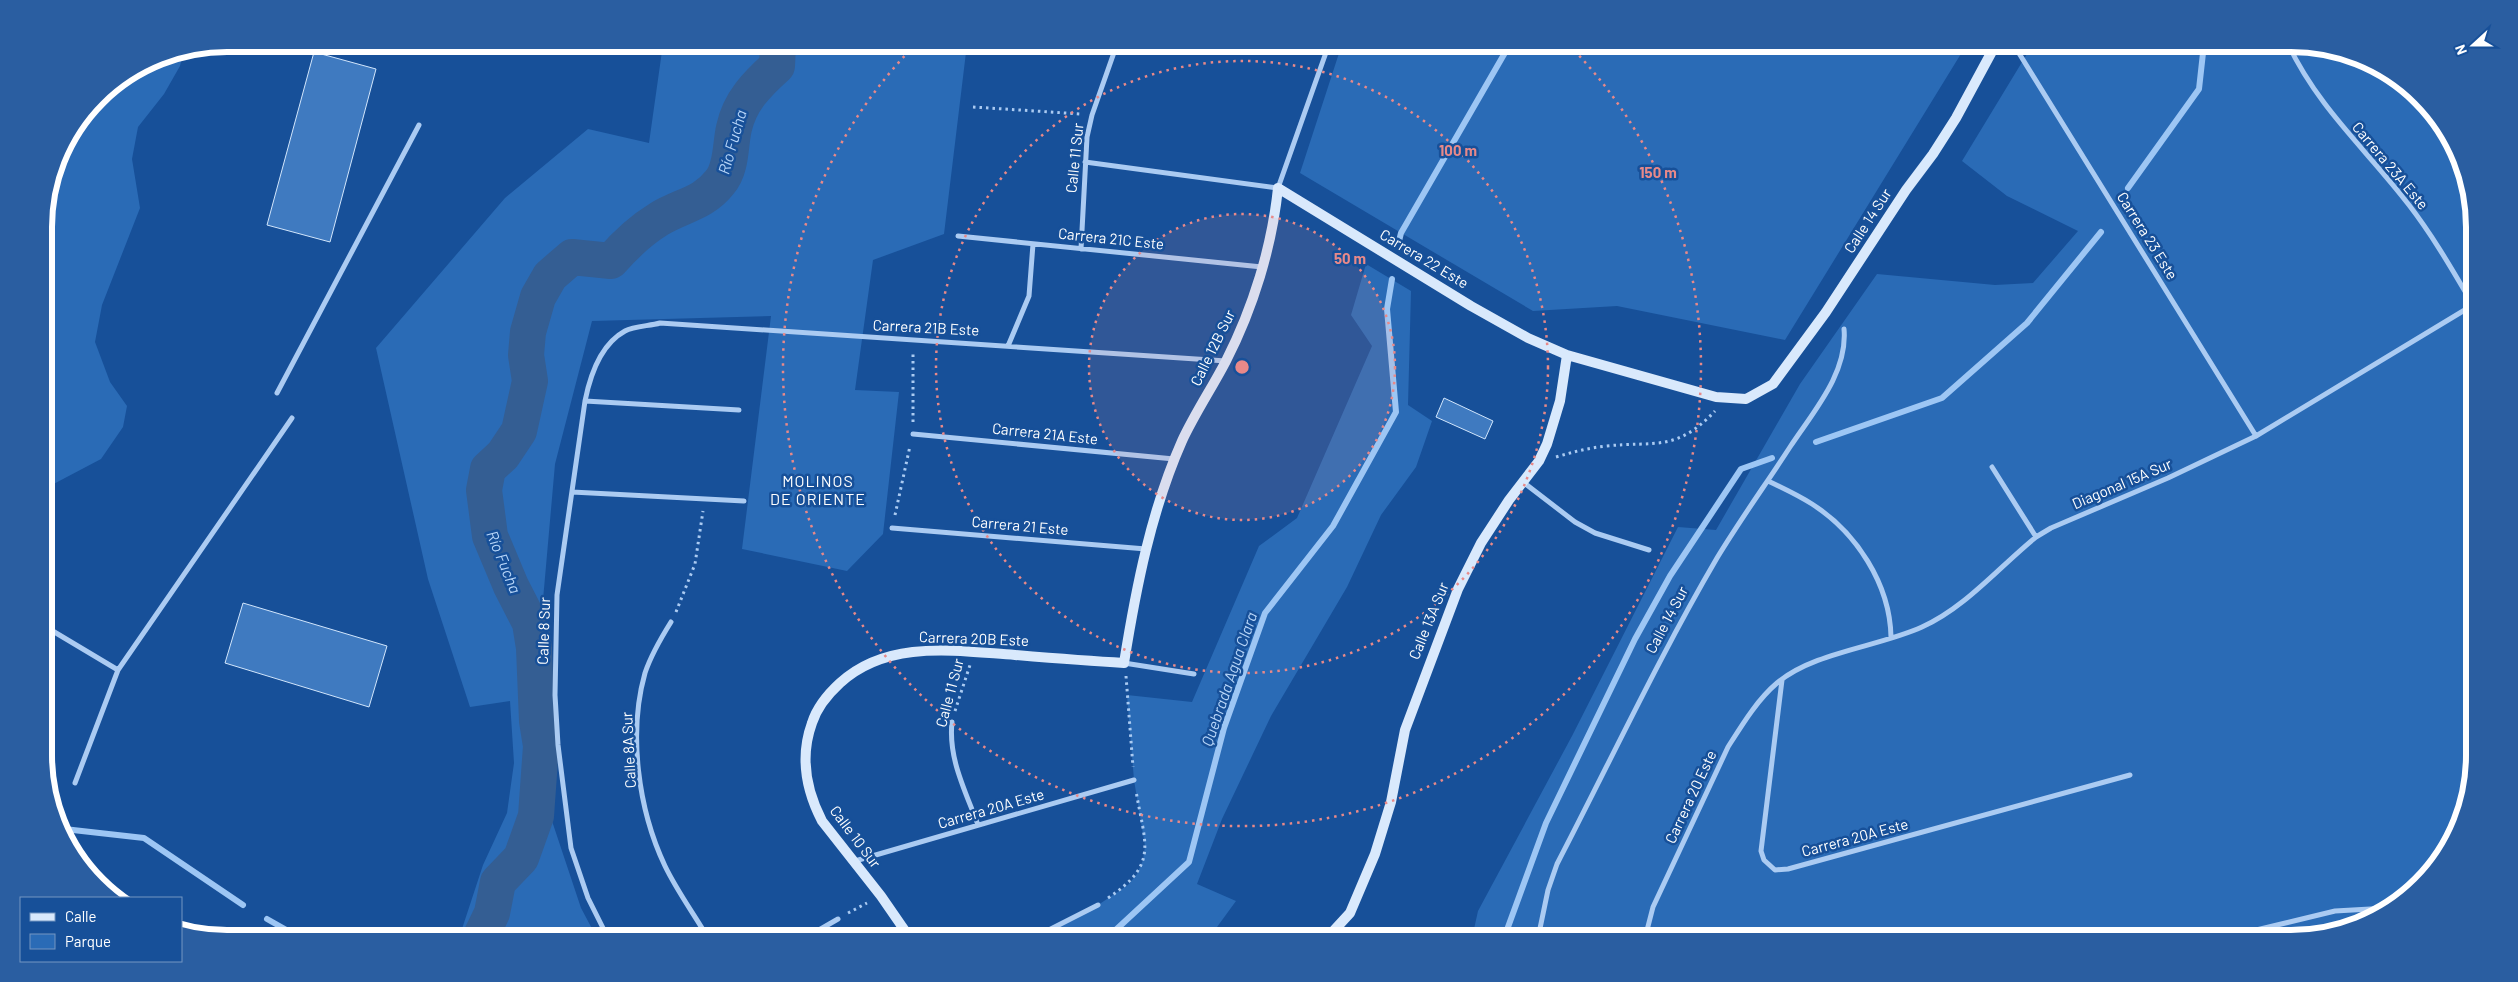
<svg xmlns="http://www.w3.org/2000/svg" width="2518" height="982" font-family="Barlow,sans-serif">
<style>
.green{fill:#2a6bb6}
.lines{fill:none;stroke-linecap:round;stroke-linejoin:round}
.stream{stroke:#9dc6f4;stroke-width:6}
.river{stroke:#345e93;stroke-width:36}
.building{fill:#3f7ac0;stroke:#d2e6fc}
.path{stroke:#abcbf2;stroke-width:3;stroke-dasharray:2.5 4;stroke-linecap:butt}
.street{stroke:#abcbf2;stroke-width:5}
.secondary{stroke:#d9e9fc;stroke-width:10}
.ring{fill:none;stroke:#e88989;stroke-width:2.5;stroke-dasharray:2.5 5}
.labels{text-anchor:middle;stroke-width:5;stroke-linejoin:round;paint-order:stroke}
.street-label{font-size:15px;fill:#fff;stroke:#175099}
.water-label{font-size:16px;font-style:italic;fill:#b7d5f8;stroke:#175099}
.neighbourhood-label{font-size:16px;letter-spacing:1px;fill:#fff;stroke:#175099}
.rim{fill:none;stroke:#fff;stroke-width:6}
.centre{fill:#e88989;stroke:#175099;stroke-width:2.5}
.ring-label{font-size:15px;text-anchor:middle;font-weight:bold;fill:#e88989;stroke:#175099;stroke-width:5;stroke-linejoin:round;paint-order:stroke}
</style>
<rect width="100%" height="100%" fill="#175099"/>
<path class="green" d="M663 44H967L944 234 873 260 855 390 899 392 883 534 847 571 742 549 771 316 592 321 555 464 543 600 551 818 581 908 597 938H459L483 865 507 813 514 763 510 701 470 707 428 579 376 348 505 198 588 129 649 143Z
M1342 44H1967L1785 340 1617 306 1533 311 1300 173Z
M2033 44H2290L2350 54 2402 82 2436 116 2460 157 2473 204 2474 754 2464 814 2436 866 2402 900 2350 928 2302 938H1472L1478 911 1572 736 1678 527 1716 530 1800 384 1877 274 1995 285 2033 283 2078 231 2007 196 1962 161Z
M183 53 180 66 164 94 138 127 132 159 140 208 102 305 95 342 110 382 127 406 123 427 101 459 46 488 44 216 63 146 106 90 158 58Z
M1366 264 1411 291 1408 405 1432 421 1416 467 1381 515 1347 587 1271 716 1222 819 1197 884 1236 901 1209 938H1033L1098 905 1128 885 1137 874 1143 860 1145 846 1134 780 1127 695 1192 702 1259 546 1297 518 1372 346 1351 315Z"/>
<g class="lines">
<path class="stream" d="M2128 188 2199 89 2204 44
M1399 241 1401 233 1510 44
M1816 442 1942 398 2027 323 2101 232
M64 829 144 838 243 905
M267 919 290 932 306 938
M1107 938 1189 862 1224 728 1265 613 1333 526 1396 412 1387 309 1392 279
M1504 938 1546 823 1635 639 1670 576 1741 469 1772 458"/>
<path class="river" d="M480 938 492 913 498 882 521 858 536 816 541 746 537 721 534 648 530 623 511 586 490 536 484 490 488 469 503 455 519 431 530 381 526 355 528 332 538 297 550 276 572 257 611 261C625 245 641 230 659 219 682 205 703 204 720 182 732 168 730 145 734 128 740 101 757 84 777 66L778 44"/>
</g>
<path class="building" d="M314 52 376 69 330 242 267 225Z
M1444 398 1493 421 1485 439 1436 417Z
M243 603 387 646 369 707 225 663Z"/>
<g class="lines">
<path class="path" d="M973 107 1081 114
M913 422V351
M1556 457C1573 452 1588 448 1606 446 1656 441 1676 452 1715 411
M895 515 910 446
M676 612 695 564 703 511
M1126 676 1133 767
M955 711 970 665
M1108 898C1159 864 1145 845 1136 791
M848 913 867 903"/>
<path class="street" d="M2288 44C2319 109 2366 149 2409 205 2433 236 2453 271 2473 305
M2017 50 2256 436
M1085 162 1278 188 1329 44
M958 236 1262 267
M1081 249 1087 137 1092 115 1117 44
M1008 346 1029 296 1033 244
M277 393 419 125
M585 401 739 410
M913 434 1174 459
M1992 467 2036 537
M1768 481C1783 488 1798 495 1812 504 1856 532 1890 584 1891 637
M1523 482 1575 522 1595 533 1649 550
M572 492 744 501
M892 528 1146 549
M671 622C661 638 651 655 645 673 628 733 638 809 665 866 677 891 694 914 708 938
M46 627 118 670
M1124 663 1194 674
M1782 680 1761 851 1764 860 1775 870 1788 869 2130 775
M952 722C948 759 966 792 978 825
M75 783 118 670 292 418
M855 861 1134 780
M608 938 588 898 571 848 558 745 555 695 557 595 585 401C590 376 601 344 625 331 634 326 650 326 660 323L1226 361
M805 938 838 919
M1033 938 1098 905
M1538 938 1548 890 1557 864C1610 762 1659 657 1717 558 1740 520 1766 484 1790 447 1813 412 1848 373 1844 329
M1645 938 1653 907 1728 747C1742 725 1757 700 1777 683 1814 652 1878 647 1922 627 1966 607 1999 567 2036 537L2051 528 2168 478 2256 436 2473 305
M2223 938 2335 911 2388 908"/>
<path class="secondary" d="M910 938 881 896 822 821C806 790 800 756 812 723 817 707 828 694 840 683 888 639 956 651 1015 655 1051 658 1088 661 1124 663 1136 588 1151 511 1182 441 1195 413 1212 388 1226 361 1253 308 1272 247 1278 188L1471 306 1528 338 1567 355 1716 397 1746 399 1773 384 1826 312 1906 190 1933 154 1956 118 1996 44
M1327 938 1350 913 1375 854 1391 802 1405 730 1458 589 1481 543 1509 500 1539 461 1547 444 1560 401 1567 355"/>
</g>
<circle cx="1242" cy="367" r="153" fill="#e88989" fill-opacity=".12"/>
<g class="ring">
<circle cx="1242" cy="367" r="153"/>
<circle cx="1242" cy="367" r="306"/>
<path d="M1569 45A459 459 0 1 1 915 45"/>
</g>
<g class="labels">
<g class="street-label">
<text transform="translate(1075 158) rotate(-84)" y="5">Calle 11 Sur</text>
<text transform="translate(2390 166) rotate(50)" y="5">Carrera 23A Este</text>
<text transform="translate(1868 221) rotate(-57)" y="5">Calle 14 Sur</text>
<text transform="translate(2147 236) rotate(58)" y="5">Carrera 23 Este</text>
<text transform="translate(1111 239) rotate(6)" y="5">Carrera 21C Este</text>
<text transform="translate(1424 259) rotate(31)" y="5">Carrera 22 Este</text>
<text transform="translate(926 328) rotate(3)" y="5">Carrera 21B Este</text>
<text transform="translate(1213 348) rotate(-64)" y="5">Calle 12B Sur</text>
<text transform="translate(1045 434) rotate(6)" y="5">Carrera 21A Este</text>
<text transform="translate(2122 484) rotate(-23)" y="5">Diagonal 15A Sur</text>
<text transform="translate(1020 526) rotate(5)" y="5">Carrera 21 Este</text>
<text transform="translate(1667 620) rotate(-62)" y="5">Calle 14 Sur</text>
<text transform="translate(1429 621) rotate(-68)" y="5">Calle 13A Sur</text>
<text transform="translate(544 631) rotate(-88)" y="5">Calle 8 Sur</text>
<text transform="translate(974 639) rotate(2)" y="5">Carrera 20B Este</text>
<text transform="translate(950 693) rotate(-75)" y="5">Calle 11 Sur</text>
<text transform="translate(629 750) rotate(-93)" y="5">Calle 8A Sur</text>
<text transform="translate(1691 797) rotate(-65)" y="5">Carrera 20 Este</text>
<text transform="translate(991 809) rotate(-16)" y="5">Carrera 20A Este</text>
<text transform="translate(855 837) rotate(53)" y="5">Calle 10 Sur</text>
<text transform="translate(1855 838) rotate(-15)" y="5">Carrera 20A Este</text>
</g>
<g class="water-label">
<text transform="translate(732 142) rotate(-74)" y="6">Río Fucha</text>
<text transform="translate(504 562) rotate(68)" y="6">Río Fucha</text>
<text transform="translate(1229 679) rotate(-71)" y="6">Quebrada Agua Clara</text>
</g>
<g class="neighbourhood-label">
<text x="818" y="487">MOLINOS<tspan x="818" dy="18">DE ORIENTE</tspan></text>
</g>
</g>
<path d="M0 0H2518V982H0ZM227 52H2291A175 175 0 0 1 2466 227V755A175 175 0 0 1 2291 930H227A175 175 0 0 1 52 755V227A175 175 0 0 1 227 52Z" fill="#2a5ea1" fill-rule="evenodd"/>
<path class="rim" d="M227 52H2291A175 175 0 0 1 2466 227V755A175 175 0 0 1 2291 930H227A175 175 0 0 1 52 755V227A175 175 0 0 1 227 52Z"/>
<circle cx="1242" cy="367" r="8" class="centre"/>
<g class="ring-label">
<text x="1458" y="156">100 m</text>
<text x="1658" y="178">150 m</text>
<text x="1350" y="264">50 m</text>
</g>
<rect x="20" y="897" width="162" height="65" fill="#175099" stroke="#7496c2"/>
<rect x="30" y="913" width="25" height="8" fill="#d9e9fc" stroke="#7496c2"/>
<text x="65" y="922" font-size="15" fill="#ffffff">Calle</text>
<rect x="30" y="934" width="25" height="15" fill="#2a6bb6" stroke="#7496c2"/>
<text x="65" y="947" font-size="15" fill="#ffffff">Parque</text>
<g transform="translate(2473 45) rotate(249)" stroke="#175099" stroke-width="4" paint-order="stroke">
<path d="M0-4L9 19L0 12L-9 19Z" fill="#ffffff"/>
<text y="-8" font-size="14" font-weight="bold" text-anchor="middle" fill="#ffffff">N</text>
</g>
</svg>
